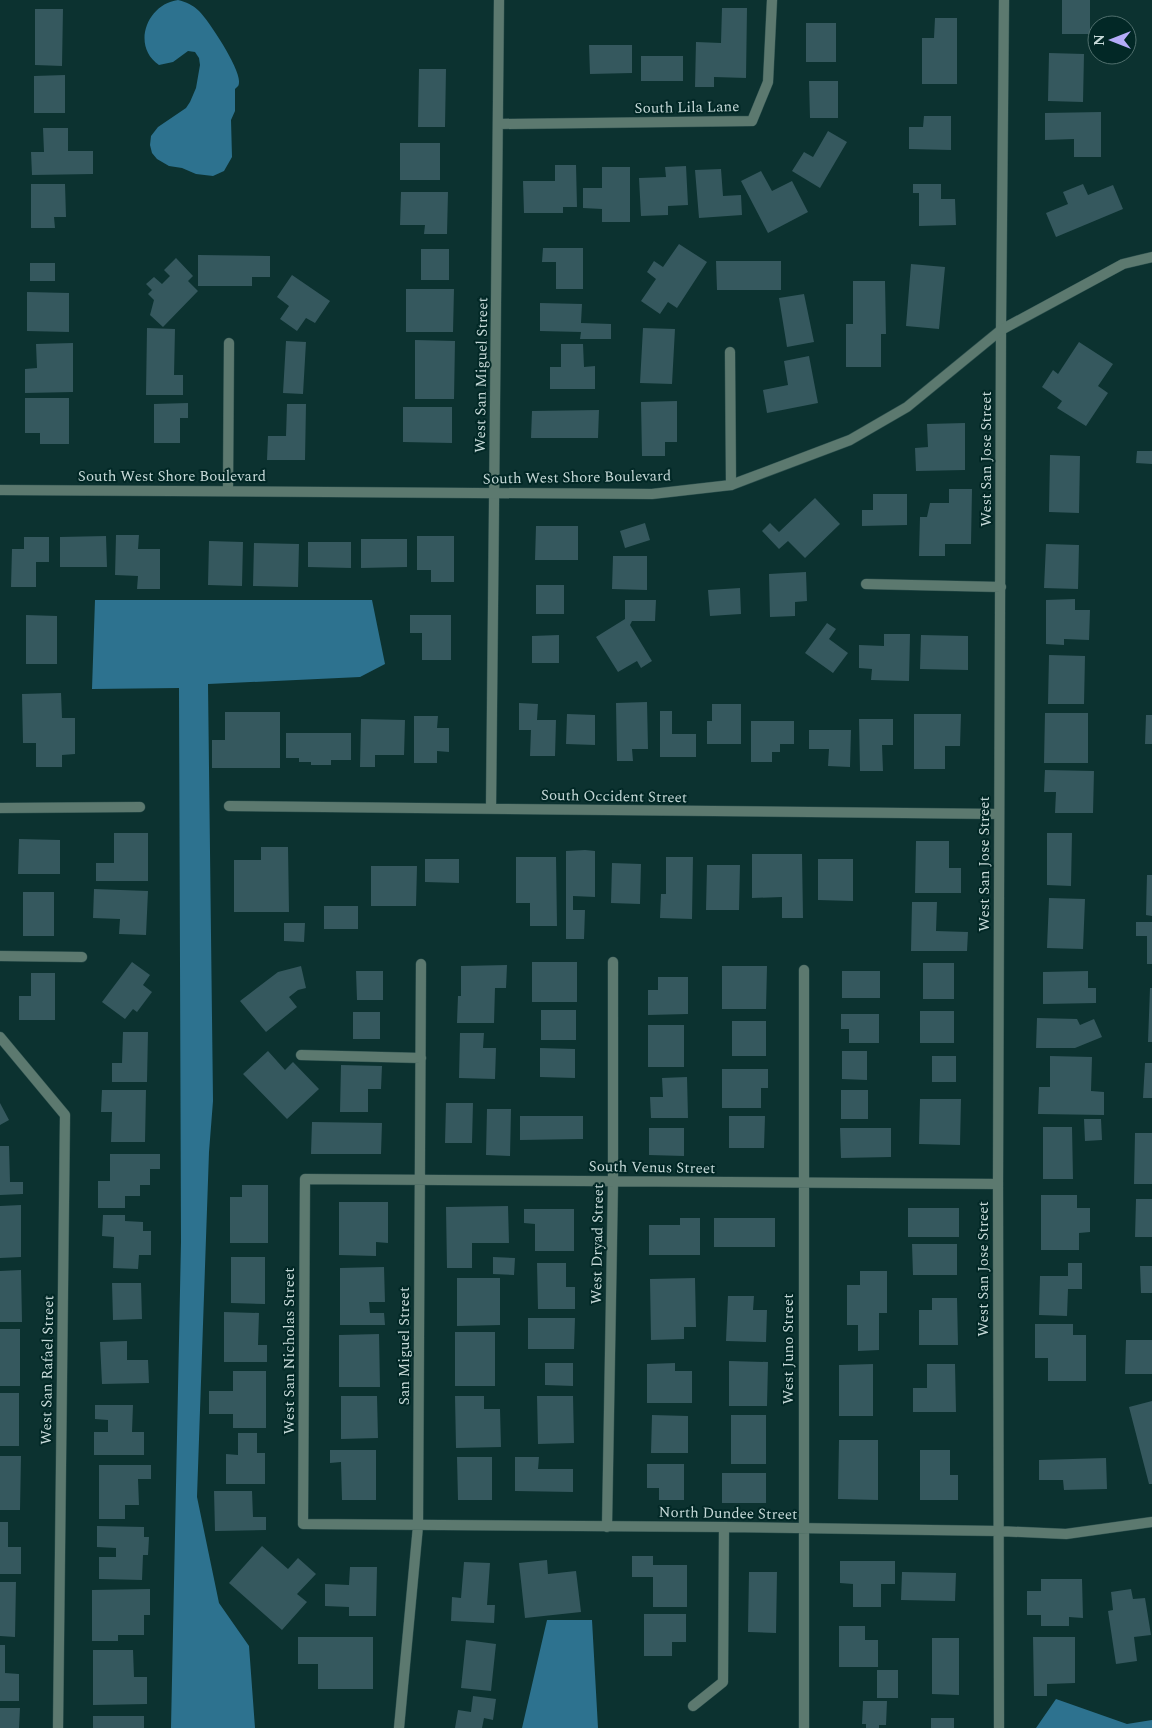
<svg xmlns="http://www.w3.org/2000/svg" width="1152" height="1728" font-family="Spectral,serif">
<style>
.water{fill:#2d728f}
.building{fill:#35585e}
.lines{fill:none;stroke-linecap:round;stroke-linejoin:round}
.minor-casing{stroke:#2d504e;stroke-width:11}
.tertiary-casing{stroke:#2d504e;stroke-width:11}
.minor{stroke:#5c796f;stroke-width:10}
.tertiary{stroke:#5c796f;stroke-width:10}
.labels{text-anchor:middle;stroke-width:4;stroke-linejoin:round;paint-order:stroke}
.street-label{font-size:15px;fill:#c6d9d8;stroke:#022826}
</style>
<rect width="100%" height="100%" fill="#0c3230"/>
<path class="water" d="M178 0C186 2 193 5 199 11 209 21 240 68 239 82 239 86 238 86 235 89V111L231 120 232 157 224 171 213 176 196 174 182 168 169 166 157 159 152 153 150 145 151 136 158 127 186 108 190 102 196 88 200 65 199 58 195 52 188 51 173 62 159 65C131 46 147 4 178 0Z
M95 600H372L385 664 360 677 208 684 213 1101 209 1152 197 1497 219 1603 249 1646 255 1728H171L181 1242 179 688 92 689Z
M547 1620H592L598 1728H522Z
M1056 1699 1127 1724 1152 1720V1728H1036Z"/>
<path class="building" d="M1062 0H1090V34H1062Z
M722 8H747L746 78 714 77V87H695L696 42 721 43Z
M35 9H63L62 66 35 65Z
M935 18H957V84H922V38H934Z
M806 23H836V62H806Z
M589 45H632V73L590 74Z
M1049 53 1084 54 1083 102 1048 101Z
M641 56H683V81H641Z
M419 69H446L445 127H418Z
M65 75V113H34V76Z
M809 81H838V118H810Z
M1101 112V157H1074V139L1045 140V113Z
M924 116H951V150L909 149V127H923Z
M43 128H68V151H93V174L32 175 31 152H44Z
M828 131 847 142 820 188 792 171 804 152 813 157Z
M400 143H440V180H400Z
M555 165H576L577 207H563V213H524L523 181H555Z
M686 166 688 205 668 206V215L641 216 639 178 666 177 665 167Z
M602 167H630V222H602V209L583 208V188H602Z
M721 169 723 196 741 195 742 215 699 218 695 170Z
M761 171 772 191 792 181 808 212 768 233 741 181Z
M31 184H65L66 217H54L55 228H31Z
M913 184H941V199H955L956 225 919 226V193H913Z
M1083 184 1088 195 1113 185 1123 209 1056 237 1046 213 1068 204 1063 192Z
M401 192H448L447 234H424L425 225H400Z
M679 244 707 262 677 308 668 302 660 314 641 301 656 279 647 272 654 261 663 267Z
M543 248H583V289H556V262H542Z
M421 249H449V280H421Z
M198 255 270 256V277H252V286H198Z
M176 258 193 276 188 281 198 291 163 327 150 315 154 300 148 294 152 290 146 284 154 277 162 284 170 276 164 270Z
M716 261H781V290H717Z
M30 263H55V281H30Z
M911 264 945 267 939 329 906 326Z
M292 275 330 301 315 323 306 318 297 331 280 319 289 306 277 297Z
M853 281H885L886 334H881V367H846V324H853Z
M406 289H454L453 332H406Z
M27 292 69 293V332L27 331Z
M804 294 814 342 787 347 779 298Z
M540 303 582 304 581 323 611 324V339H580L581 332 540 331Z
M147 328 175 329 174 375H183V395H146Z
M643 328 675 329 672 384 640 383Z
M415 340 455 341 454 399H415Z
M286 341 306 342 303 394 283 393Z
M1079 342 1113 364 1098 386 1108 393 1086 426 1057 408 1062 401 1042 387 1053 370 1058 374Z
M73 343V392L25 393V369L37 368 36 344Z
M561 344H583L584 367 595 366V389H550V367H561Z
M809 356 818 403 767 413 763 390 788 385 784 361Z
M25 398H69V444H40V433H25Z
M677 401V442H665V456H642L641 402Z
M188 403V418H180V443H154V404Z
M287 404H306L305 460H267L268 436H286Z
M403 407H452V443L403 442Z
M599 410 598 438H531L532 411Z
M965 423V470L916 471 915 448 928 447 927 424Z
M1137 451H1152V464L1136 463Z
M1050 455 1080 456 1079 513 1049 512Z
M949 489H972L971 544H945V556H919L920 517H927L930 503H949Z
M873 494H907V525L862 526V510H873Z
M815 498 840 524 805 558 788 541 779 549 762 531 770 523 779 532Z
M645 523 650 540 625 548 620 531Z
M536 526H578V560H535Z
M116 535H139L138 549H160V589H137L138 576 115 575Z
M106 536 107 567H60V537Z
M417 536H454V582H431V570H417Z
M24 537H49V562H36V587H11L12 549H24Z
M361 539H407V567L361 568Z
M209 541 243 542 242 586 208 585Z
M308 542H351V568L308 567Z
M254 543 299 544 298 587 253 586Z
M1046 544 1079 545 1078 589 1044 588Z
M613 556H647V590L612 589Z
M806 572 807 601 795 602V616L770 617 769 574Z
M536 585H564V614H536Z
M740 588 741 614 710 616 708 590Z
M1075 599V610H1090L1089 640 1064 639V645L1046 644V600Z
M625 600H656L655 621H632L630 625 652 661 641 668 637 661 618 672 596 637 625 619Z
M26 615 57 616V664H26Z
M410 615H451V660H422V633H410Z
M827 623 836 629 829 639 848 653 833 673 805 653Z
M884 634H910L909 681 871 680 872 669 859 668V645L884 646Z
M559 635V663H532V636Z
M921 635 968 636V670L920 669Z
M1049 655 1085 656 1084 704H1048Z
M61 693 62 718H75V754L62 755V767H36V743H23L22 694Z
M647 702 648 749H632L633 761H617L616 703Z
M519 703 538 704 537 720H556L555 756H530L531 730H519Z
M712 704H741V744H707V721H712Z
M660 711H672V734H696V757H660Z
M225 712H280V768H212V740H225Z
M1045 713H1088V763H1044Z
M567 714 595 715V745L566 744Z
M914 714H961L960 746H945V769H914Z
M1146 715H1152V744H1145Z
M414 716H438L437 728H449V752L437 751V763H414Z
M361 719 405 720 404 755H375V767H360Z
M859 719H893V745H882L883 771H860Z
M751 721H794V744H780V752H772V762H751Z
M809 730H851L850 767 828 766 829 749H809Z
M286 733H351V760H331V765H311V762H299V758H286Z
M1045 770 1094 771 1093 813H1055L1056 792H1044Z
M114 833H148V881H96V863H114Z
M1047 833H1072L1071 886 1047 885Z
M19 839 60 840V874H18Z
M916 841H949V868H961V893H915Z
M261 847H288L289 912H234V860H261Z
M585 850 595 851V897L573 896V910H585L584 939H566V851Z
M752 854H802L803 918H782V897L752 898Z
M516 857H556L557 926H530V903H516Z
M666 857H693L692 919 660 918 661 894H666Z
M425 859H459V883L425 882Z
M818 859H853V901L818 900Z
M612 863 641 864 640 904 611 903Z
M707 865H740L739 910H706Z
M371 866H417L416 906H371Z
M1147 875H1152V916L1146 915Z
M94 889 148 891 146 935 119 934 120 919 93 918Z
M23 892H54V936H23Z
M1049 898 1085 899 1083 949 1047 948Z
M912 902H937L936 931 968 932 967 951H911Z
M324 906H358V929H324Z
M1136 922H1152V964H1147V936H1136Z
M284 923H305L304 942 284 941Z
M132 962 150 975 143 985 152 992 137 1012 133 1009 125 1019 102 1002Z
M532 962H577V1002H532Z
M923 963H954V999H923Z
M507 965 506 988H495L494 1023H457L458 996H461V966Z
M301 966 306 988 298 990 289 997 297 1007 266 1032 240 1001 278 972Z
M722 966H767L766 1009H722Z
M356 971H383V1000H357Z
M842 971H880V998H842Z
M1088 971V988H1096V1003L1043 1004V972Z
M31 973H55V1020H19V996H31Z
M658 977H688V1014L648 1015V990H658Z
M1150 988H1152V1042H1148Z
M541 1010H576V1040H541Z
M920 1011H954V1043H920Z
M353 1012H380V1039H353Z
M841 1014H879V1043H849V1029H841Z
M1037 1018 1077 1019 1080 1025 1094 1019 1102 1037 1075 1048H1036Z
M732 1021H766V1056H732Z
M648 1025H684V1067H648Z
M123 1032H148L147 1082H112V1063H122Z
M460 1033H484L483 1048H496L495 1079 459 1078Z
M540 1048 575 1049V1078L540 1077Z
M268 1051 285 1070 293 1062 319 1089 287 1119 243 1074Z
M842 1051H867V1080L842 1079Z
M932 1056H956V1082H932Z
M1050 1056 1092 1057 1091 1091 1104 1092V1115L1038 1114 1039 1087H1050Z
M1145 1063H1152V1098H1143Z
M341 1065 382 1066 381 1089H368V1112H340Z
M722 1069H768V1088H761V1108H722Z
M687 1077 688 1118H651L650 1097H663L662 1078Z
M102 1090H146L145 1142H111L112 1112H101Z
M841 1090H868V1119H841Z
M920 1099H961L960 1145 919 1144Z
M0 1103 9 1120 0 1125Z
M446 1103H473L472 1143H445Z
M487 1109H511L510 1156 486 1155Z
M520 1116H583V1139L520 1140Z
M729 1116H765L764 1148H729Z
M1084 1119H1101L1102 1140 1085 1141Z
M312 1122 382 1123 381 1154H311Z
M1043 1127H1072L1073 1179H1043Z
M649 1128H684V1156L649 1155Z
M840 1128H891V1157L841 1158Z
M1135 1133H1152V1184H1134Z
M0 1146H9L10 1182H23V1194L0 1195Z
M110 1154H160V1169H150V1185H140V1196H125V1208H98V1181H110Z
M242 1185H268V1243H230V1197H242Z
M1041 1195H1077V1208H1090V1232L1079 1233V1250H1041Z
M1136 1199H1152V1237H1135Z
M339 1202H388V1243L376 1242V1256L339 1255Z
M21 1205V1257L0 1258V1206Z
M508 1206 509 1243H472V1268H447L446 1207Z
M908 1208H959V1237H908Z
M524 1209H574V1251H535V1224L524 1223Z
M103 1215H125V1221L143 1222V1231H151V1255H139L138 1269 113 1268 114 1237 102 1236Z
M680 1218H700V1255H649V1225H680Z
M714 1218H775V1247H714Z
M912 1244H957V1275H913Z
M231 1257H265V1304L231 1303Z
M493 1257 515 1258 514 1275 493 1274Z
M537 1263H566V1287H575V1309H538Z
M1068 1263H1082V1289H1068L1067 1316 1039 1315 1040 1276H1068Z
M1140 1266H1152V1293H1141Z
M384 1267 385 1302H369L370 1313H384L385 1325H340V1268Z
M21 1270 22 1322H0V1271Z
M860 1271H887V1313H879V1350L858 1351V1325H847V1285H860Z
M457 1278H500V1325L457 1326Z
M695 1278 696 1327H684V1339L651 1340 650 1279Z
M112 1283H141L142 1319 113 1320Z
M728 1296H754L753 1310H767L766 1342 726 1341Z
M932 1298H957L958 1345H919V1310H932Z
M224 1312 259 1313 258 1345H267V1362H224Z
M528 1318H575L574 1349H528Z
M1035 1324H1073V1335H1086V1381H1048V1358H1035Z
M0 1329H20V1386H0Z
M455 1332H495V1386H455Z
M379 1334 380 1387H339V1335Z
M1126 1340H1152V1374H1125Z
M127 1341V1360H148L149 1383 102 1384 100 1342Z
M729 1361 768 1362 767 1406H729Z
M545 1363H573V1386L545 1385Z
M675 1363V1371H692V1403H647V1364Z
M873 1364V1416H839V1365Z
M927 1364H955L956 1412H913V1388H927Z
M233 1371H266V1428H233V1414H209V1391H233Z
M0 1393H19V1446H0Z
M341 1396H377L378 1438 341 1439Z
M455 1396H484V1409H500L501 1447 456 1448Z
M537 1396H573L574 1443 538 1444Z
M1152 1401V1484H1149L1129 1407Z
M95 1405H133L132 1432H144V1455H94V1432H108V1420L95 1419Z
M652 1415 688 1416V1453H651Z
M731 1415H766V1464H731Z
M238 1433H257V1453H265V1484H226V1454L238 1455Z
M839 1440H878V1500L838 1499Z
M330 1450H376V1500H342L341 1462 330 1463Z
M920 1450H950V1475H958V1500H920Z
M0 1456H21L20 1510H0Z
M457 1457H492V1500H458Z
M515 1457H539L538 1469H573V1492L515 1491Z
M1106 1458 1107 1489 1064 1490 1063 1480H1039V1460Z
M647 1464H684V1500H659V1488H647Z
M99 1465H151V1479H138L139 1505H125V1519H99Z
M722 1473H766V1503H722Z
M214 1491H252L253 1517H266V1530L215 1531Z
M0 1522H8V1547H21V1574H0Z
M97 1526 144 1527V1537H149L148 1555H143L142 1580 99 1579V1557H116V1548L97 1547Z
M262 1546 288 1569 298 1558 316 1574 297 1594 307 1602 282 1630 229 1583Z
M632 1556H653V1565H687V1607H653V1577H632Z
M547 1560 548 1574 576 1571 581 1612 525 1618 519 1563Z
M840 1561H895V1584H881V1607H853V1584L840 1583Z
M464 1562 490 1563 487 1605H495L494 1623 451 1621 452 1597 461 1598Z
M350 1567H377L376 1616H349V1607L325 1606V1584L349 1585Z
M749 1572H777L776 1633 748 1632Z
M902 1572 956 1573 955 1601 901 1600Z
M1041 1579H1082L1083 1618 1069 1617V1626H1041V1615H1027V1591H1041Z
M0 1582H16L15 1637 0 1636Z
M150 1589V1615H144V1635H118V1641H92V1590Z
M1131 1589 1133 1599 1145 1598 1151 1635 1134 1637 1137 1661 1116 1664 1108 1611 1113 1610 1111 1592Z
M644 1614H686V1642H672V1656H644Z
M839 1626H865V1640H878V1667H839Z
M298 1637H373V1689H318V1664H298Z
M1033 1637H1075V1683L1047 1684V1696H1034Z
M932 1638H959V1695L932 1694Z
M466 1640 496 1644 491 1691 461 1688Z
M0 1645H5V1673L19 1674V1701H0Z
M93 1650H133L134 1677H147V1704L93 1705Z
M877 1670H898V1698H877Z
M473 1696 496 1699 493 1720 484 1718 482 1728H455L458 1710 471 1712Z
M863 1701H887L886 1725H879V1728H866V1724H862Z
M0 1708H20L19 1728H0Z
M93 1716H144V1728H93Z
M931 1718H954V1728H931Z"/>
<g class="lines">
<g class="minor-casing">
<path id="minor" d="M499 124 752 121 768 82 772 0
M730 352 731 485
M228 490 229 343
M866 584 1001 587
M229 806 999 814
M0 808 140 807
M491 809 499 0
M0 956 82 957
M804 970V1728
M0 1037 65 1115 58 1728
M301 1055 421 1058
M998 1184 305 1179 303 1524 724 1527 998 1531 1066 1534 1152 1522
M607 1527 613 1181V962
M693 1706 723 1682 724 1527
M399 1728 418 1526 421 964
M999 1728 998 1184 1001 330 1004 0"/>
</g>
<g class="tertiary-casing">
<path id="tertiary" d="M0 490 652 494 731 485 850 440 907 407 1001 330 1123 264 1152 257"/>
</g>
<use href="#minor" class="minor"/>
<use href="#tertiary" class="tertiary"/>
</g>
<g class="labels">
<g class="street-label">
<text transform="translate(687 107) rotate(-1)" y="5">South Lila Lane</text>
<text transform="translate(481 375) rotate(-89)" y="5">West San Miguel Street</text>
<text transform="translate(986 459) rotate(-90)" y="5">West San Jose Street</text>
<text x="172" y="481">South West Shore Boulevard</text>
<text transform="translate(577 477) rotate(-1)" y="5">South West Shore Boulevard</text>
<text transform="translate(614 796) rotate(1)" y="5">South Occident Street</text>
<text transform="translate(984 864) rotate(-90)" y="5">West San Jose Street</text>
<text transform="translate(652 1167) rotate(1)" y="5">South Venus Street</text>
<text transform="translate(597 1244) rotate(-89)" y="5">West Dryad Street</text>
<text transform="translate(983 1269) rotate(-90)" y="5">West San Jose Street</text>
<text transform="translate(404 1346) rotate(-90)" y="5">San Miguel Street</text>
<text transform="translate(788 1349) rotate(-90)" y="5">West Juno Street</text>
<text transform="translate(289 1351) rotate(-90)" y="5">West San Nicholas Street</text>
<text transform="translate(47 1370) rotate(-89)" y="5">West San Rafael Street</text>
<text transform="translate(728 1513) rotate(1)" y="5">North Dundee Street</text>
</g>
</g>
<g transform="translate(1112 40) rotate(270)"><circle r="24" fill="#022826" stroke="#506f6d"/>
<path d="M0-4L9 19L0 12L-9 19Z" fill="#b4acf9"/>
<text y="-8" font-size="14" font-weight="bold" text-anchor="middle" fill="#c6d9d8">N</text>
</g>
</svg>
